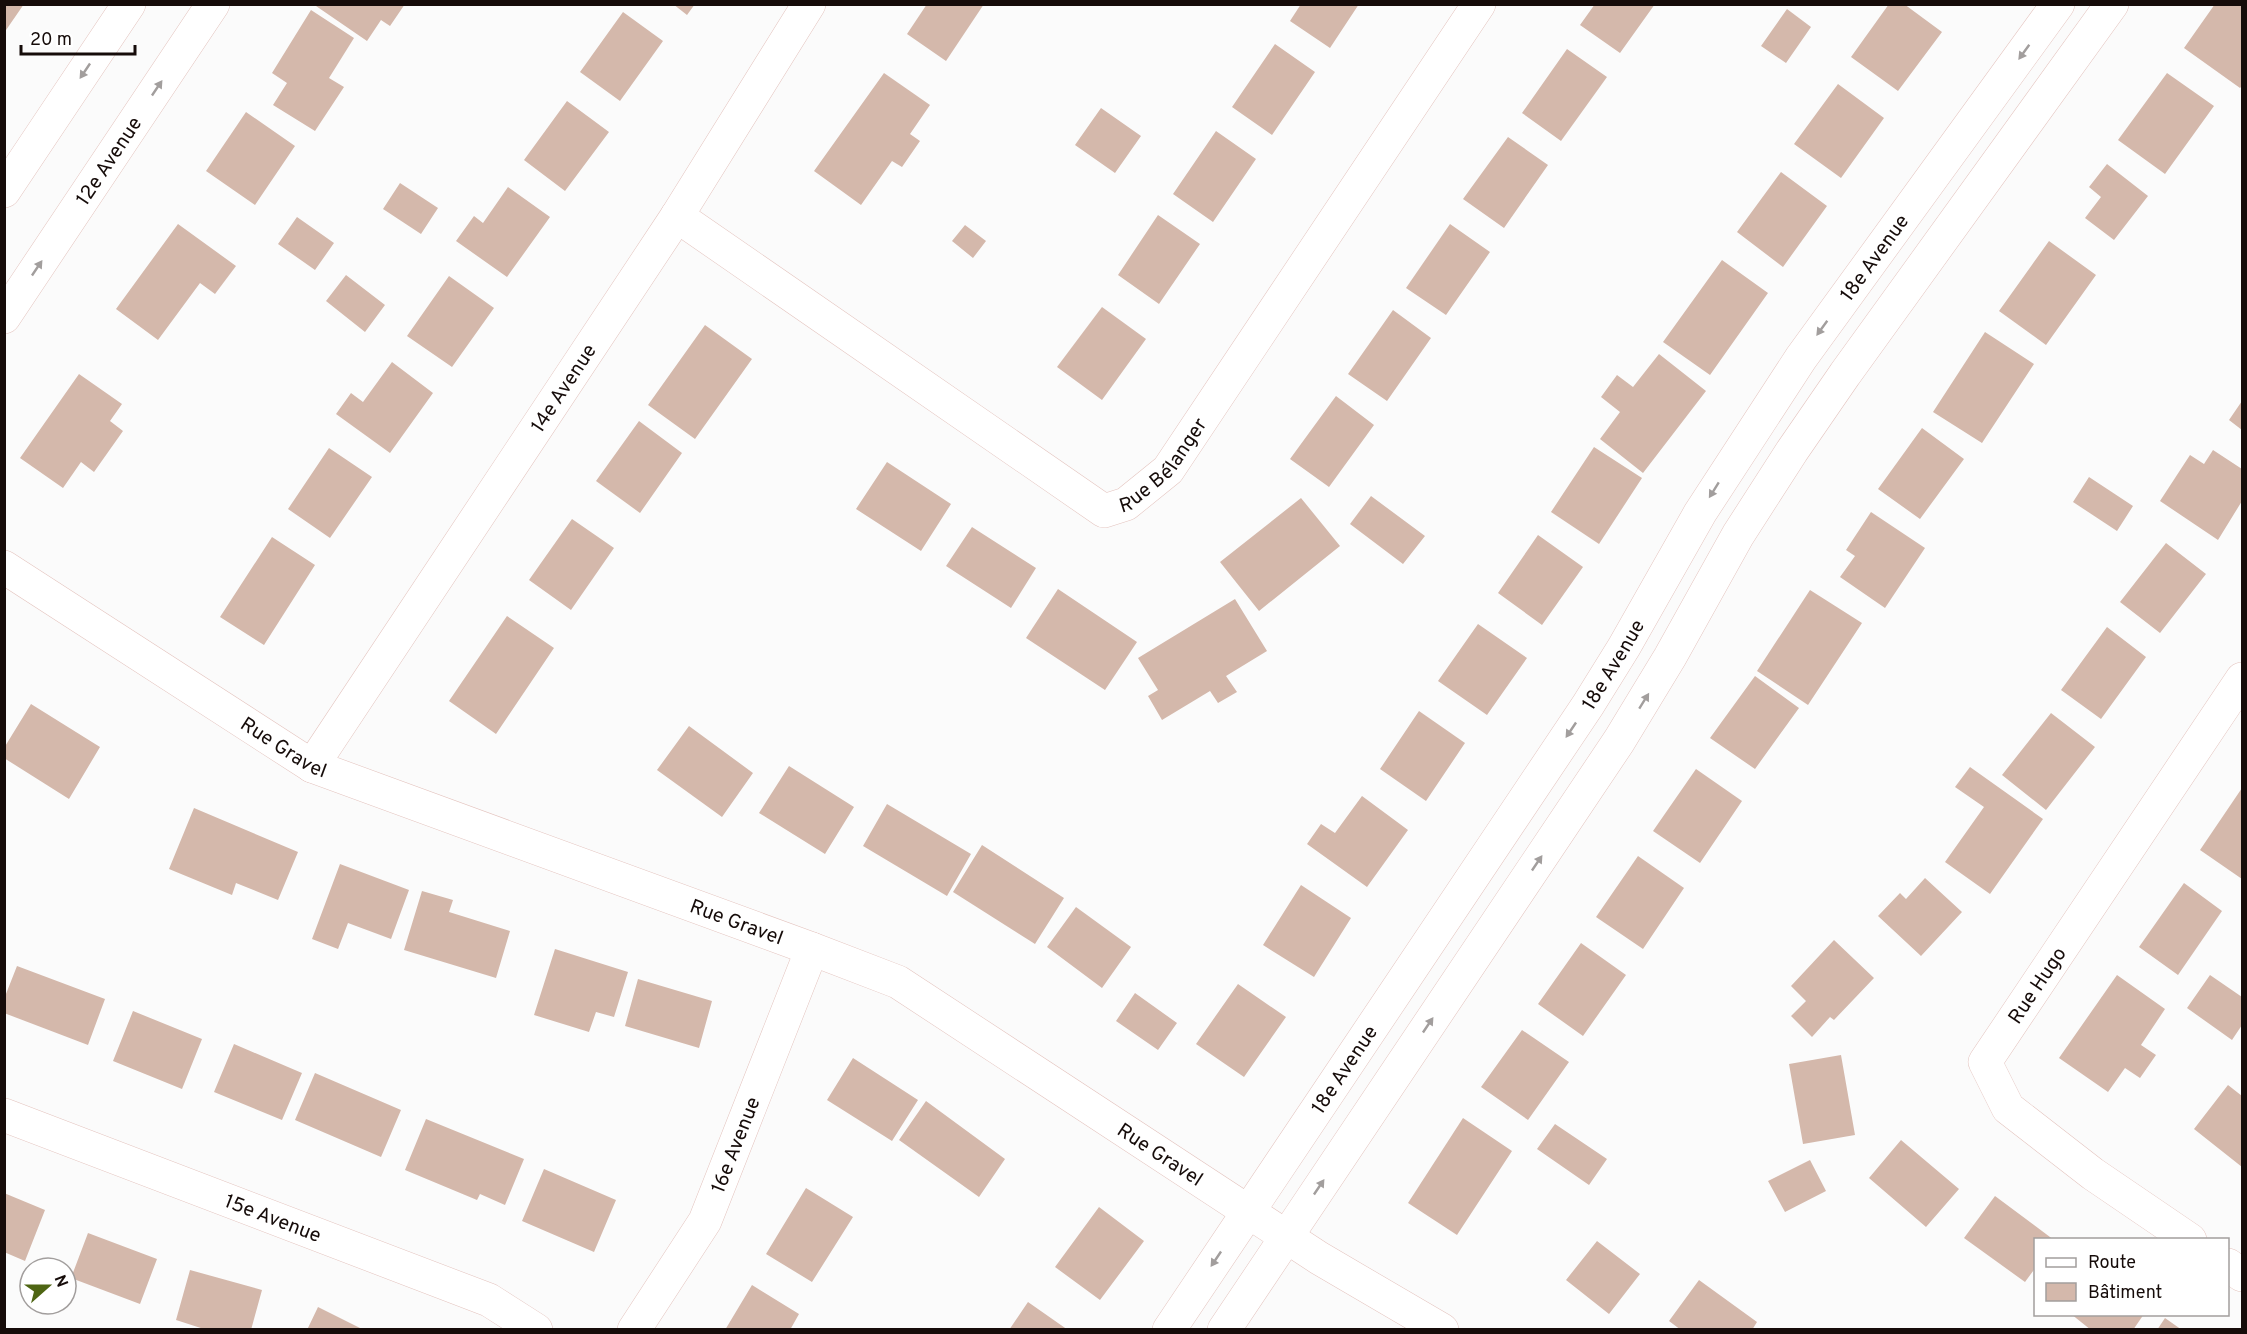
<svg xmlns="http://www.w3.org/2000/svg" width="2247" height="1334" font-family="Overpass,sans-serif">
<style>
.building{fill:#d4b8ab}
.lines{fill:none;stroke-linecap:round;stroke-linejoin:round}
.minor-casing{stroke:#e4c4bf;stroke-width:34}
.minor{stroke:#fff;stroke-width:33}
.oneway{fill:#a29e9d}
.labels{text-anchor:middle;stroke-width:6;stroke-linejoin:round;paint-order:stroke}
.street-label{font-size:20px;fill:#160c0a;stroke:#fff}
</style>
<rect width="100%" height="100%" fill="#fbfbfb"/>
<path class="building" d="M4 4H24L4 33Z
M317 4H405L390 26 381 20 367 41 316 6Z
M673 4H695L687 15Z
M927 4H984L946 61 907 34Z
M1301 4H1359L1330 48 1290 21Z
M1595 4H1655L1620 53 1580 25Z
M1889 4H1904L1942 32 1898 91 1851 57Z
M2215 4H2242V86L2240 88 2184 48Z
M1787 9 1811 27 1786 63 1761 46Z
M311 10 354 38 329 78 344 87 315 131 273 105 287 83 272 73Z
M623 12 663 41 620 101 580 72Z
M1275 44 1315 72 1272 135 1232 107Z
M1567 49 1607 77 1561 141 1522 113Z
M884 73 930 105 910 134 920 141 902 167 892 161 861 205 814 171Z
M2167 73 2214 106 2165 174 2118 140Z
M1838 84 1884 118 1841 178 1794 144Z
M567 101 609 132 565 191 524 160Z
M1101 108 1141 136 1115 173 1075 145Z
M246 112 295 146 255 205 206 171Z
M1216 131 1256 159 1213 222 1173 194Z
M1508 137 1548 165 1504 228 1463 199Z
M2107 164 2148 196 2114 240 2085 218 2101 197 2089 187Z
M1781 172 1827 206 1783 267 1737 232Z
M400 183 438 208 421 234 383 209Z
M508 187 550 217 507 277 456 241 474 216 483 223Z
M1158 215 1200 244 1159 304 1118 275Z
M297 217 334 243 315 270 278 244Z
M178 224 236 266 215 294 200 283 158 340 116 309Z
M1450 224 1490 252 1446 315 1406 288Z
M965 225 986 241 973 258 952 241Z
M2049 241 2096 275 2046 345 1999 311Z
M1722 260 1768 293 1710 375 1663 342Z
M346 275 385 305 365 332 326 301Z
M449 276 494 308 452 367 407 336Z
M1102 307 1146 339 1102 400 1057 367Z
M1393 310 1431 338 1387 401 1348 374Z
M705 325 752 359 695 439 648 405Z
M1985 332 2034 364 1982 443 1933 412Z
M1659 354 1706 391 1643 473 1600 439 1620 412 1601 397 1617 375 1633 387Z
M392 362 433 393 390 453 336 414 351 393 363 402Z
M79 374 122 404 110 421 123 431 94 472 81 462 63 488 20 458Z
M1336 396 1374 425 1329 487 1290 459Z
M2242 401V430L2229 420Z
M639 421 682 453 640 513 596 481Z
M1922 428 1964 459 1920 519 1878 489Z
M1594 447 1642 478 1599 544 1551 512Z
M329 448 372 477 330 538 288 509Z
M2213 450 2242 469V501L2218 540 2160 501 2190 455 2204 464Z
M887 462 951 504 921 551 856 509Z
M2089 477 2133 506 2117 531 2073 502Z
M1371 496 1425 536 1403 564 1350 524Z
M1301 498 1340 546 1259 611 1220 562Z
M1871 512 1925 548 1885 608 1840 577 1855 556 1846 550Z
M572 519 614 548 571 610 529 580Z
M972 527 1036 568 1011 608 946 566Z
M1538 535 1583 567 1542 625 1498 593Z
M272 537 315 565 264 645 220 617Z
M2166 543 2206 574 2160 633 2120 602Z
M1058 589 1137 642 1105 690 1026 638Z
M1810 590 1862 623 1808 705 1757 671Z
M1235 599 1267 651 1226 676 1237 692 1218 703 1210 691 1162 720 1148 696 1158 690 1138 658Z
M507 616 554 648 496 734 449 701Z
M1478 624 1527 658 1487 715 1438 681Z
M2107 627 2146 657 2101 719 2061 690Z
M1755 676 1799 708 1755 769 1710 738Z
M31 704 100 747 69 799 4 758V748Z
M1419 711 1465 743 1426 801 1380 769Z
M2051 713 2095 747 2046 810 2002 775Z
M689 726 753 773 722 817 657 770Z
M789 766 854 807 825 854 759 813Z
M1970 767 2043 819 1990 894 1945 862 1984 807 1955 787Z
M1696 769 1742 801 1700 863 1653 831Z
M2242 788V879L2200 850Z
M1362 796 1408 830 1367 887 1307 844 1321 824 1335 833Z
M887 804 971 854 947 896 863 846Z
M194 808 298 852 278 900 236 883 232 895 169 869Z
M982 845 1064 898 1035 944 953 892Z
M1638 856 1684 888 1643 949 1596 917Z
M340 864 409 890 391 939 348 923 338 949 312 939Z
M1925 878 1962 912 1921 956 1878 916 1900 893 1906 899Z
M2184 883 2222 911 2178 975 2139 947Z
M1301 885 1351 918 1314 977 1263 945Z
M422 891 453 900 449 912 510 931 496 978 404 950Z
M1076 907 1131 947 1102 988 1047 947Z
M1834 940 1874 978 1834 1020 1830 1017 1812 1037 1791 1016 1806 1001 1791 986Z
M1581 943 1626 975 1583 1036 1538 1004Z
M555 949 628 972 614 1017 596 1012 589 1032 534 1015Z
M17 966 105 999 88 1045 4 1013V999Z
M2117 975 2165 1009 2141 1045 2156 1055 2140 1078 2125 1068 2108 1092 2059 1058Z
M2210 975 2242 997V1025L2232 1040 2187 1008Z
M638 979 712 1001 699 1048 625 1026Z
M1238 984 1286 1017 1244 1077 1196 1044Z
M1135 993 1177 1023 1158 1050 1116 1021Z
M133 1011 202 1039 182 1089 113 1061Z
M1522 1030 1569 1062 1528 1120 1481 1087Z
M234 1044 302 1073 282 1120 214 1092Z
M1841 1055 1855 1135 1803 1144 1789 1064Z
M853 1058 918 1100 892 1141 827 1100Z
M315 1073 401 1110 381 1157 295 1120Z
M2228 1085 2242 1096V1167L2194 1129Z
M926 1101 1005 1159 979 1197 899 1140Z
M1463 1118 1512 1151 1457 1235 1408 1203Z
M426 1119 524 1159 505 1205 480 1194 477 1200 405 1170Z
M1555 1124 1607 1159 1589 1185 1537 1149Z
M1901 1140 1959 1189 1926 1227 1869 1178Z
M1810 1160 1826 1191 1785 1212 1768 1181Z
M544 1169 616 1200 594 1252 522 1221Z
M806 1188 853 1217 812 1282 766 1254Z
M4 1193 45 1210 25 1261 4 1252Z
M1995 1196 2054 1240H2036V1267L2025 1282 1964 1238Z
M1099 1207 1144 1241 1100 1300 1055 1267Z
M88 1233 157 1259 140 1304 71 1278Z
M1597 1241 1640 1274 1609 1314 1566 1280Z
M190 1270 262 1290 251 1330H207L176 1320Z
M1699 1280 1757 1322 1752 1330H1681L1669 1321Z
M752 1285 799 1314 790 1330H725Z
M1028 1302 1068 1330H1009Z
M318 1307 364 1330H307Z
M2071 1314H2144L2133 1330H2091Z
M2165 1318 2182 1330H2157Z"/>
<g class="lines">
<g class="minor-casing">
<g id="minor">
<path d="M4 191 129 4"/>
<path id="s1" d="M677 216 1104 511 1126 504 1168 470 1479 4"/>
<path id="s2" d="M4 317 213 4"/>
<path id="s3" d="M4 567 312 766 812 949 898 982 1319 1258 1442 1330"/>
<path id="s4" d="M312 766 677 216 809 4"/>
<path id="s5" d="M4 1115 489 1300 536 1330"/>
<path id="s6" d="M2190 1240 2093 1174 2008 1108 1985 1062 2242 679"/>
<path d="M2228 1265 2242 1275"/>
<path id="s7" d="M634 1330 705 1221 812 949"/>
<path id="s8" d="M1169 1330 1588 705 1624 647 1700 513 1801 358 2058 4"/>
<path d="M1224 1330 1619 741 1670 657 1738 535 1792 451 1845 374 2112 4"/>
</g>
</g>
<use href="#minor" class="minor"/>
</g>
<defs><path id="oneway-solid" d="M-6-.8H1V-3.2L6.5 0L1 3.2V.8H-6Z" transform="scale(1.5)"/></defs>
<g class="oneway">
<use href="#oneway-solid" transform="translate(2024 52) rotate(126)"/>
<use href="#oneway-solid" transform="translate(85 71) rotate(124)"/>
<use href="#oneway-solid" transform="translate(157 88) rotate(-56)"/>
<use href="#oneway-solid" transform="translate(37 268) rotate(-56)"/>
<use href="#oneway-solid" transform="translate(1822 328) rotate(126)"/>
<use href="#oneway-solid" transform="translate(1714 490) rotate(122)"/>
<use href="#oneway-solid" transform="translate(1644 701) rotate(-58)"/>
<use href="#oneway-solid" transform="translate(1571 730) rotate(124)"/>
<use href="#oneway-solid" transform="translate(1537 863) rotate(-56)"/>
<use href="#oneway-solid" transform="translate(1428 1025) rotate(-56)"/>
<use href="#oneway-solid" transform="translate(1319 1187) rotate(-56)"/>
<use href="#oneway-solid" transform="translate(1216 1259) rotate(124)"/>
</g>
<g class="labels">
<g class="street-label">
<text dy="7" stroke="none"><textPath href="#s2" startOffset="188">12e Avenue</textPath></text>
<text dy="7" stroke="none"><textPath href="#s8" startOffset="1284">18e Avenue</textPath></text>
<text dy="7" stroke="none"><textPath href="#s4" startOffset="454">14e Avenue</textPath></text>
<text dy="7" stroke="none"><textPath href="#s1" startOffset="596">Rue Bélanger</textPath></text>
<text dy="7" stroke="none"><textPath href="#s8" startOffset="800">18e Avenue</textPath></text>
<text dy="7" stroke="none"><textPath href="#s3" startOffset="333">Rue Gravel</textPath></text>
<text dy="7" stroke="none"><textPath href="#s3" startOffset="819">Rue Gravel</textPath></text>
<text dy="7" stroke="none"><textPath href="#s6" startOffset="369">Rue Hugo</textPath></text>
<text dy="7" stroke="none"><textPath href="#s8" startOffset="314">18e Avenue</textPath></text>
<text dy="7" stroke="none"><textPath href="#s7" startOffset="212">16e Avenue</textPath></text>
<text dy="7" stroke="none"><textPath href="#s3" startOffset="1305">Rue Gravel</textPath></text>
<text dy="7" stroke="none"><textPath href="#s5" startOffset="288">15e Avenue</textPath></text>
</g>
</g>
<rect width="2247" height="1334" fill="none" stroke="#160c0a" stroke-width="12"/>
<rect x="2034" y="1238" width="195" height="78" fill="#ffffff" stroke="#a29e9d" stroke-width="1.5"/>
<rect x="2046" y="1258" width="30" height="9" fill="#ffffff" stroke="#a29e9d" stroke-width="1.5"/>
<text x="2088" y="1268" font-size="18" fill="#160c0a">Route</text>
<rect x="2046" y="1283" width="30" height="18" fill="#d4b8ab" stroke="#a29e9d" stroke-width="1.5"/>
<text x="2088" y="1298" font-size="18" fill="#160c0a">Bâtiment</text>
<g transform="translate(48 1286) rotate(69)"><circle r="28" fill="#ffffff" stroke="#a29e9d" stroke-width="1.5"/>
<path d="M0-4.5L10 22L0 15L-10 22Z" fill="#4e6513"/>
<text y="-9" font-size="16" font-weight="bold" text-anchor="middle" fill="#160c0a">N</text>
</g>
<path d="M21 45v9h114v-9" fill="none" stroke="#160c0a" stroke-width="3"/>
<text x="30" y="45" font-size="18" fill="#160c0a" stroke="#ffffff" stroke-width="4.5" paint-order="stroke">20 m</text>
</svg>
